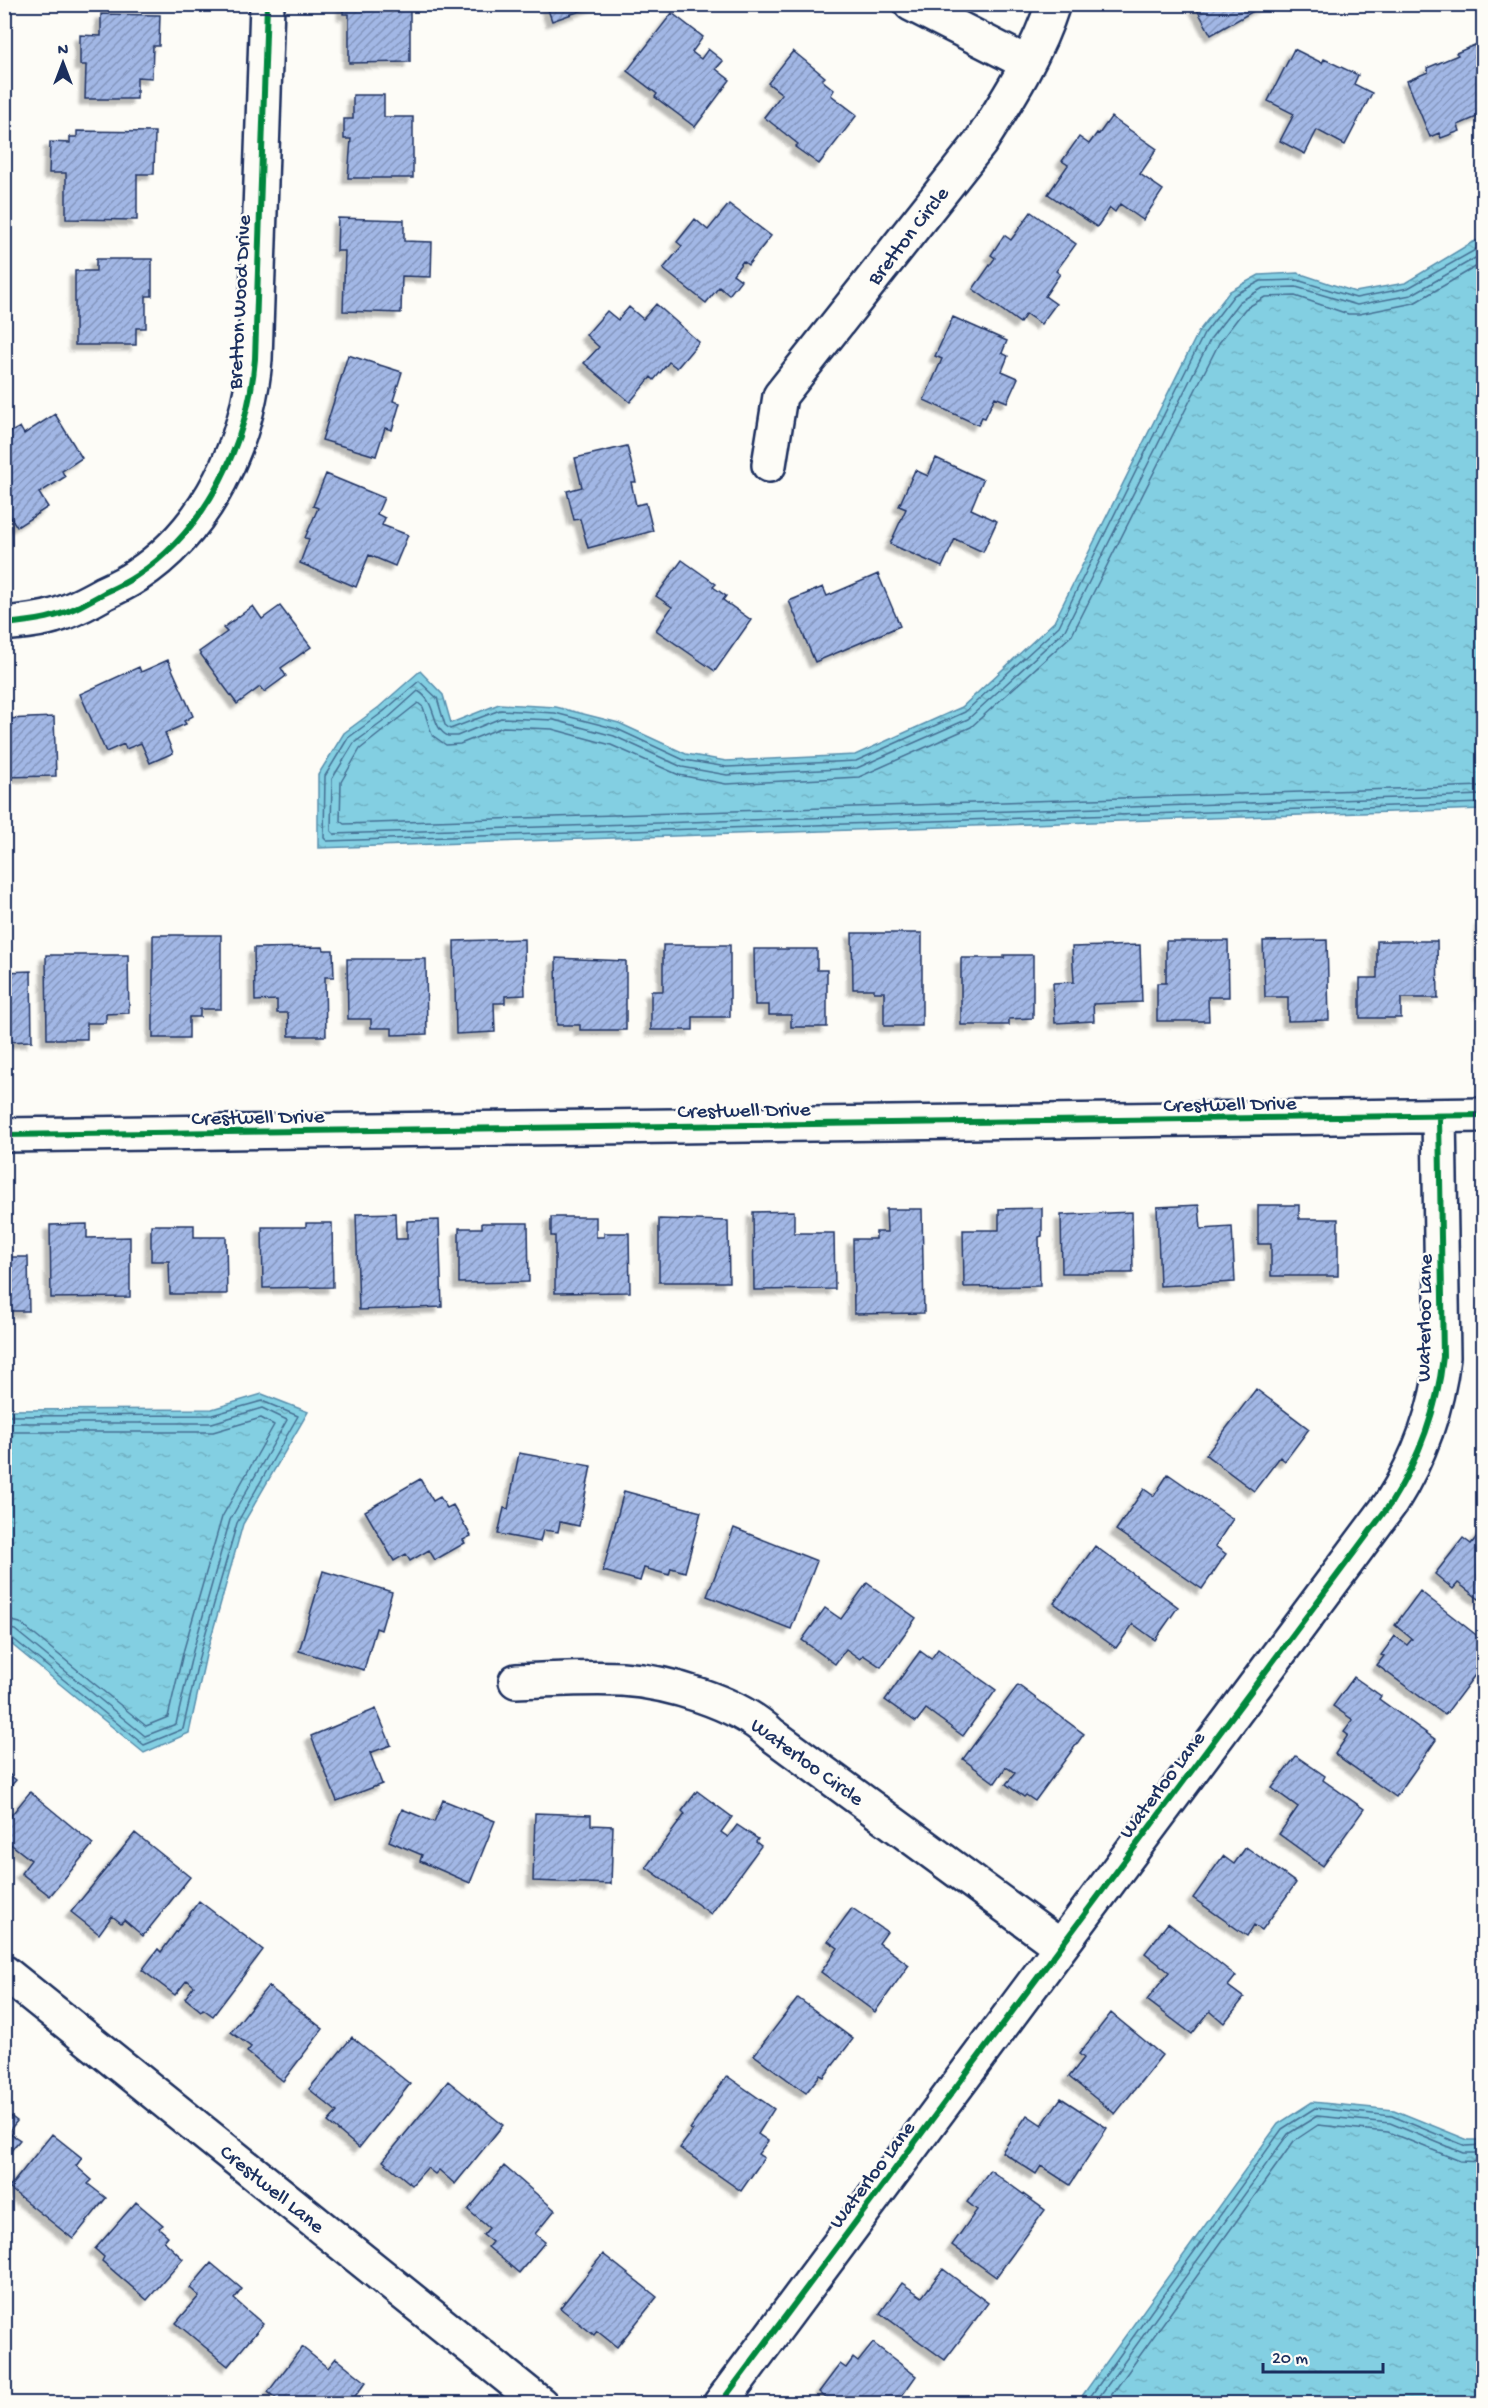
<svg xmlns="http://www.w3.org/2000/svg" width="1488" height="2408" font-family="'Gochi Hand',sans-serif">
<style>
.water{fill:url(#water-ripples);stroke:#598fad;stroke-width:1.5}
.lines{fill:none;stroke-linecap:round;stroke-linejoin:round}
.shore{stroke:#456f93;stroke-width:1.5}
.building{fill:url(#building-hatch);stroke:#1b2f5e;stroke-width:1.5;filter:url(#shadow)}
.minor-casing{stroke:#1b2f5e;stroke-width:38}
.minor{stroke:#fdfcf7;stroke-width:33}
.cycleway-casing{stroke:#fdfcf7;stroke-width:10}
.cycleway{stroke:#00873e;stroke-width:6}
.labels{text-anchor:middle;stroke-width:5;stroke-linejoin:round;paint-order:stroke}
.street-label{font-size:21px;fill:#1b2f5e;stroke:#fdfcf7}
</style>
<defs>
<pattern id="water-ripples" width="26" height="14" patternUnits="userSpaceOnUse" patternTransform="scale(1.5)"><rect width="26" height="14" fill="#83cfe2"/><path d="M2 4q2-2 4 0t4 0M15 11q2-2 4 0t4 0" fill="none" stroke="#71b2c4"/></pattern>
<pattern id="building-hatch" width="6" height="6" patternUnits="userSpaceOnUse" patternTransform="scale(1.5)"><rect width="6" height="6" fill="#a2b7e5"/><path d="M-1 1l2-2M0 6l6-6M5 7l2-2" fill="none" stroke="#8395bd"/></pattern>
<filter id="shadow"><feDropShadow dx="-5.5" dy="5.5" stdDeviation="1.5" flood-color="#0004"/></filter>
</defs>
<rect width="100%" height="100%" fill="#fdfcf7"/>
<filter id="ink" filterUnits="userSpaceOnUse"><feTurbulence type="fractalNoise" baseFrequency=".0167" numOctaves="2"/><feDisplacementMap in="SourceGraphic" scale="12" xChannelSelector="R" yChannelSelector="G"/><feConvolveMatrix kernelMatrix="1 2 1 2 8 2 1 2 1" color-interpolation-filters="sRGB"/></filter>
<g filter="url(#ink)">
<path class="water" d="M1483 238V809L318 848V775L344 733 379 707 420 671 443 695 451 723 499 704 556 707 619 723 686 754 726 761 855 755 962 707 1054 622 1199 331 1230 291 1259 275 1298 273 1355 292 1405 283 1471 243Z
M262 1394 308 1412 243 1524 206 1655 189 1733 144 1753 5 1639V1410L212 1409Z
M1312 2102 1394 2110 1468 2140H1483V2403H1077L1278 2124Z"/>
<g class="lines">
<path class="shore" d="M1484 245 1408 288 1356 298 1297 280 1261 281 1234 295 1204 334 1059 626 965 712 856 761 727 767 684 760 617 729 555 713 500 710 450 729 445 725 437 698 419 681 383 712 348 738 325 776 324 838 327 841 1484 803
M1484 253 1411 295 1357 305 1296 287 1263 288 1239 302 1211 338 1065 630 968 719 857 768 727 775 682 767 614 736 554 720 501 718 457 736H448C430 727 438 703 418 691L388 718 354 743 332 779 331 831 334 834 1484 795
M1484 262 1414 303 1359 314H1348L1295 296 1265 297 1245 309 1219 343 1072 635 971 727 859 777 726 784 679 775 611 745 552 729 503 727 460 744 446 745 432 735 423 707 418 703 360 749 341 782 340 821 344 824 1484 786
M4 1416 212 1415 262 1401 298 1416 237 1523 200 1653 183 1729 144 1745 11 1637 4 1635
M4 1423H212L262 1408 287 1420 230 1520 193 1651 176 1724 145 1736 15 1630 4 1628
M4 1432H213L261 1418 274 1425 222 1517 184 1649 168 1717 146 1726 20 1623 4 1619
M1085 2404 1282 2129 1315 2108 1392 2116 1466 2146 1484 2145
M1094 2404 1288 2134 1317 2116 1390 2123 1463 2153H1484
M1105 2404 1294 2141 1318 2125 1388 2132 1460 2161 1484 2162"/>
</g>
<path class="building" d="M343 4H410V62L349 63V14H343Z
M546 4H600L552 21Z
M1194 4H1266L1211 35Z
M672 13 703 37 692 52 701 59 708 49 723 61 716 69 730 80 695 127 655 97 657 94 627 71Z
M101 14 160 15 159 46H153L152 78 137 77V99H85L86 65H80V35L101 36Z
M1484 41V114L1458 125 1460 131 1441 138 1439 133 1430 137 1407 81 1428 72 1427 68 1458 55 1456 53Z
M1294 49 1322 63 1324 59 1358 75 1354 84 1372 93 1345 145 1317 130 1305 154 1280 141 1294 114 1268 101Z
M793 51 825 77 822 80 834 90 831 95 857 115 819 164 795 147 798 144 764 117 782 94 768 83Z
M353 95H384V117H413V178H348L351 139H344V119H353Z
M1111 117 1157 149 1140 174 1163 190 1143 220 1120 204 1115 212 1110 208 1097 227 1048 194 1068 165 1062 161 1079 137 1089 144 1097 133 1099 134Z
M77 131 155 132 154 174H137V220L66 219V173H49L50 142 70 143V137H77Z
M729 204 771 236 748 265 743 261 733 274 741 280 729 295 719 287 706 303 663 269 682 246 677 242 695 219 708 230Z
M1031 212 1076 244 1056 271 1060 274 1045 296 1056 304 1041 324 1026 314 1020 323 973 289 995 258 991 255 1004 235 1011 240Z
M338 218 404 220V241L432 242 431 277 402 276 401 313 343 311 345 251H337Z
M96 259H152V296H146V328H136V345H75V271H96Z
M656 304 699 342 677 368 669 362 654 380 651 377 630 402 584 363 599 347 586 335 607 311 618 320 629 307 643 319Z
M953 317 1007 341 1002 353 1008 356 1002 371 1018 378 1007 402 995 397 985 418 982 417 978 425 924 400 942 359 935 356Z
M348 355 402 372 393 401 400 403 392 430 385 428 376 456 322 440Z
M55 414 82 458 62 471 65 477 39 493 48 507 17 527 4 507V453L7 452 4 448V436L20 427 24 434Z
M627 446 636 482H631L636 505 646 503 653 531 588 548 580 519 574 520 567 491 582 487 575 458Z
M936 458 983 480 971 509 997 521 983 552 955 539 942 567 890 544 906 509 899 506 915 470 928 476Z
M326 474 384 498 377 514 385 518 382 525 408 535 395 566 369 555 356 587 300 563 309 539 305 538 318 508 313 506Z
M682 560 716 584 713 587 726 596 723 600 751 620 715 671 656 630 672 607 656 596Z
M878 574 900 626 815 662 789 601 823 587 827 596Z
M253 606 262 619 280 606 311 647 281 668 286 676 264 692 260 687 237 704 199 652 227 632 223 628Z
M168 660 193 716 184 721 186 724 165 733 173 753 150 763 141 743 126 749 124 744 106 752 80 694 139 667 141 672Z
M54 717 56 776 4 777V719Z
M1481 921H1484V995H1481Z
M852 933H922V1026H884V992H874V989H853Z
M153 935H221V1009H200V1017H189V1038H153Z
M524 939 525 995 505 996V1003H494L495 1032 456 1034 454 941Z
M1327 940 1329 1020 1288 1021V997H1265L1263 941Z
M1166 941H1228L1229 997H1208L1209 1021H1157V983H1166Z
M1377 941H1437L1438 998H1401V1018H1360V978H1377Z
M663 945H730V1017H693V1030H651V991H663Z
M1140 945 1142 1002 1093 1004 1094 1021 1055 1023 1053 983 1074 982 1072 947Z
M323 947 324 950H333L334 977H325L326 1036H289L288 1013H277V1000L255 1001 254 948Z
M754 949H817V970H827V1027H791V1015H769V1005H755Z
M46 955H128L129 1013 106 1014V1023H87V1039H47Z
M1004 955H1033V1018L1009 1019V1025H961V958H1004Z
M556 958 626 961V1030H580V1025H557Z
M347 959H426L427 1034 392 1035V1028H371V1019H348Z
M31 971 32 1041 4 1042V972Z
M1199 1205 1201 1229 1232 1227 1235 1282 1160 1286 1157 1207Z
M1258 1205H1299V1219H1338V1276H1271V1244H1258Z
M1042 1208V1236L1039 1237 1040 1286 964 1287 963 1230H999V1209Z
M886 1209H922L924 1313 854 1314 853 1239H876V1232H887Z
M794 1211V1233H834L835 1289 754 1290 753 1212Z
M1132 1212 1133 1273H1062L1061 1215Z
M395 1213 396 1239H407V1221L439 1220 442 1307 359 1310 356 1214Z
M551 1217H596V1237H604V1233H629L630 1292 555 1293V1236H551Z
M659 1219 728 1221 729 1282H659Z
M306 1223H332L333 1287 263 1288 262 1227H306Z
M482 1223H528L529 1282 459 1283V1228H482Z
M87 1224V1238L130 1237V1297L51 1298 50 1225Z
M151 1225H194V1237H226L227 1294H170L169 1261H151Z
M4 1257H28L29 1311H4Z
M1256 1389 1309 1429 1285 1461 1280 1457 1254 1491 1206 1455Z
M519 1453 591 1466 579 1526 560 1522 558 1532 543 1530 540 1542 498 1534 504 1508 508 1509Z
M1168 1474 1233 1519 1215 1546 1226 1554 1202 1589 1116 1530 1144 1489 1154 1496Z
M420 1479 433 1501 440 1497 447 1508 453 1505 471 1536 463 1540 465 1543 435 1560 429 1550 410 1561 406 1554 394 1561 365 1511Z
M624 1491 701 1512 685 1572 671 1568 669 1575 644 1568 640 1581 603 1571Z
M734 1528 817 1561 791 1629 707 1596Z
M1482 1530 1484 1532V1595L1479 1599 1458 1583 1453 1589 1435 1574 1463 1538 1471 1544Z
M1095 1546 1178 1607 1155 1640 1133 1624 1116 1648 1054 1603Z
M323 1571 392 1592 381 1630 376 1628 364 1670 299 1651Z
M867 1583 916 1618 881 1667 863 1655 860 1659 846 1649 835 1664 802 1640 825 1608 841 1619Z
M1420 1591 1484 1641V1663L1445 1715 1377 1665 1384 1656 1381 1655 1395 1636 1407 1645 1412 1639 1395 1625Z
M938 1649 996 1690 963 1736 926 1709 916 1722 885 1700 920 1651 931 1659Z
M1354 1677 1381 1696 1379 1699 1436 1740 1396 1797 1335 1754 1348 1735 1344 1732 1353 1720 1333 1706Z
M1018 1685 1084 1734 1035 1801 1026 1795 1024 1797 1006 1784 1015 1773 1006 1767 995 1783 963 1759Z
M376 1709 391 1745 370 1753 382 1784 337 1801 311 1736Z
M1296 1756 1325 1776 1323 1780 1364 1809 1323 1866 1279 1834 1298 1807 1272 1788Z
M4 1770 16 1780 4 1794Z
M697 1791 732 1817 721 1832 728 1837 737 1825 758 1839 756 1842 761 1846 711 1914 646 1867 685 1814 682 1811Z
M30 1792 93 1844 50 1896 21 1873 31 1860 4 1839V1824Z
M443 1800 495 1821 470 1883 420 1861 422 1855 389 1841 402 1809 434 1822Z
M535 1813 591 1815V1825L613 1826 611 1884 533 1881Z
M135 1833 190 1877 143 1936 124 1920 121 1923 112 1916 99 1934 71 1912Z
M1246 1847 1296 1883 1262 1930 1254 1925 1247 1936 1193 1898 1223 1856 1234 1864Z
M199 1901 263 1950 213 2016 203 2009 201 2011 185 1998 194 1986 187 1980 175 1995 142 1970 158 1949 161 1952Z
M852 1908 887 1932 879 1943 909 1965 875 2012 821 1972 838 1948 828 1941Z
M1168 1923 1236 1976 1228 1986 1244 1998 1224 2023 1210 2011 1192 2034 1147 2000 1169 1972 1145 1953Z
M268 1986 323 2029 283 2081 247 2052 251 2047 231 2032Z
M798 1998 853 2039 824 2077 820 2075 806 2093 754 2055Z
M1111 2013 1162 2055 1115 2114 1069 2077 1084 2058 1079 2054Z
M352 2037 410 2084 359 2148 328 2122 337 2112 309 2089Z
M727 2076 774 2109 758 2134 768 2141 758 2154 764 2158 741 2191 680 2148 693 2130 690 2129Z
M448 2081 503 2125 455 2184 439 2170 435 2174 427 2168 412 2185 383 2161Z
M1061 2098 1107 2128 1070 2185 1041 2166 1036 2174 1002 2152 1027 2115 1042 2125Z
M4 2111 17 2121 8 2132 20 2140 4 2159Z
M52 2134 82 2158 76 2166 92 2180 88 2184 106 2198 73 2239 9 2188Z
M504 2166 555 2210 535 2234 545 2242 519 2273 488 2247 492 2242 483 2235 489 2228 468 2210Z
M990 2170 1045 2210 996 2277 952 2245 977 2210 967 2202Z
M136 2202 163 2225 159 2228 168 2236 164 2241 183 2259 147 2300 102 2261 104 2257 95 2249Z
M603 2254 657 2297 617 2347 597 2331 594 2335 560 2308Z
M211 2263 242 2289 234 2299 263 2324 228 2366 176 2323 199 2296 190 2288Z
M943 2269 988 2303 945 2360 880 2313 902 2283 922 2297Z
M873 2343 916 2376 896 2404H833L819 2392 840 2364 846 2368 853 2358 858 2362Z
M302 2347 328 2368 336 2358 366 2382 349 2404H283L268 2392Z"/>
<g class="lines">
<g class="minor-casing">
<path id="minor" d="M911 4 1027 63
M769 465 780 396 980 143C1008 99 1037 54 1053 4
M4 624C21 622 38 621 54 616 72 611 88 602 104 593 115 588 126 583 136 576 208 529 248 442 255 359L267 4
M4 1135 1484 1115
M516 1681C551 1680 587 1677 622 1679 668 1682 737 1702 771 1734L1060 1946
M4 1972 541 2404
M720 2404 1391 1503C1420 1457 1437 1411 1443 1357L1439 1117"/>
</g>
<use href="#minor" class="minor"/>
<g class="cycleway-casing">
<path id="cycleway" d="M4 624C21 622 38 621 54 616 72 611 88 602 104 593 115 588 126 583 136 576 208 529 248 442 255 359L267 4
M4 1135 1484 1115
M720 2404 1391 1503C1420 1457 1437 1411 1443 1357L1439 1117"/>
</g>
<use href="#cycleway" class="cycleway"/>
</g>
</g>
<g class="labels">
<g class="street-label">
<text transform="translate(907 235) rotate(-52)" y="7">Bretton Circle</text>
<text transform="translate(238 302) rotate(-87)" y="7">Bretton Wood Drive</text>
<text transform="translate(1230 1103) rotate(-1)" y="7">Crestwell Drive</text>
<text transform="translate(744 1109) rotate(-1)" y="7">Crestwell Drive</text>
<text transform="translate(258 1116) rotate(-1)" y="7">Crestwell Drive</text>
<text transform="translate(1423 1318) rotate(-89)" y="7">Waterloo Lane</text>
<text transform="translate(808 1761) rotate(36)" y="7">Waterloo Circle</text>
<text transform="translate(1161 1784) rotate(-53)" y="7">Waterloo Lane</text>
<text transform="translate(871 2174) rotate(-53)" y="7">Waterloo Lane</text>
<text transform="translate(273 2188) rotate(39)" y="7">Crestwell Lane</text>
</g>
</g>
<rect width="1488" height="2408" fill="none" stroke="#fdfcf7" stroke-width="24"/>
<rect x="12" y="12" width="1464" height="2384" fill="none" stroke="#1b2f5e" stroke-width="2" filter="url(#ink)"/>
<g transform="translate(63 63)" stroke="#fdfcf7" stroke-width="4.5" paint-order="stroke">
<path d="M0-4.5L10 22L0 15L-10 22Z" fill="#1b2f5e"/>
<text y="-9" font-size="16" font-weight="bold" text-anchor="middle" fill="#1b2f5e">N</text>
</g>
<path d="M1263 2363v9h120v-9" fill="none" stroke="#1b2f5e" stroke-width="3"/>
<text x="1272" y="2363" font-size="18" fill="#1b2f5e" stroke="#fdfcf7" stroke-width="4.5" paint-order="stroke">20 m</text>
</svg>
